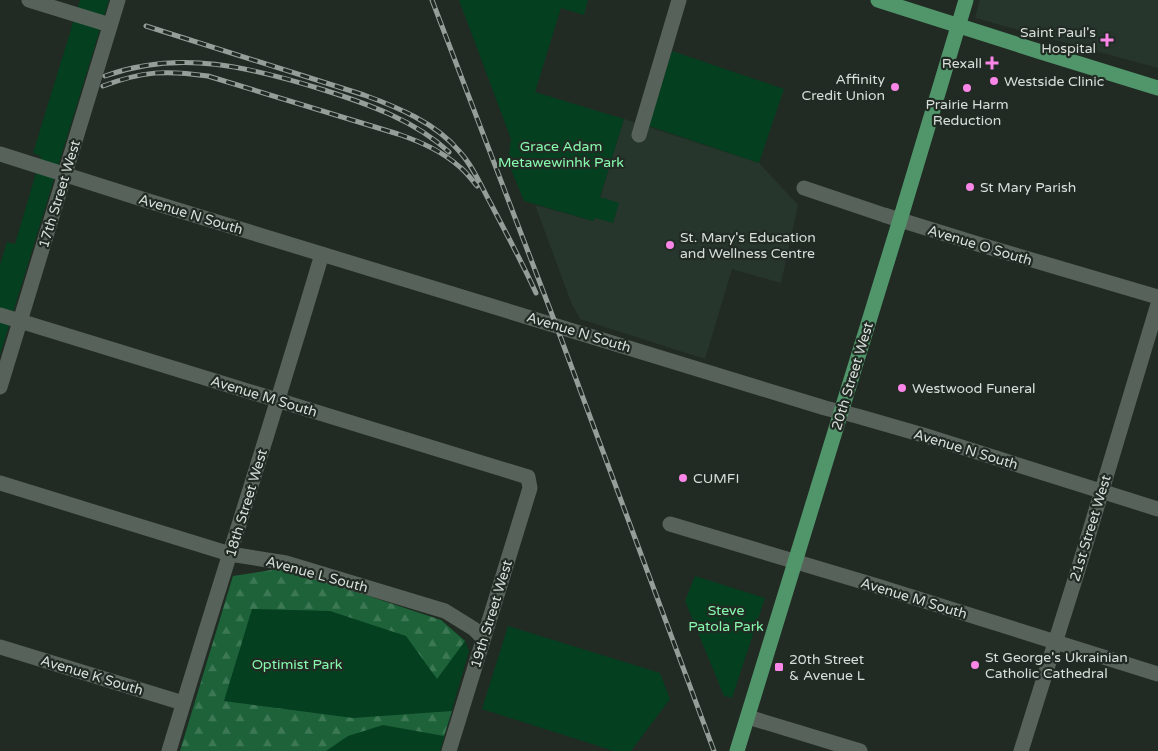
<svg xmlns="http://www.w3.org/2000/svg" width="1158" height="751" font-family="'Varela Round',sans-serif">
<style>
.built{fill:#27362c}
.green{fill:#043f1f}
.forest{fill:url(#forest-firs)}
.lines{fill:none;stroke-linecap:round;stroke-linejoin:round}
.minor{stroke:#57625a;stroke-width:15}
.major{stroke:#50966a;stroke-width:15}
.rail-casing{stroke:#969e99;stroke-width:5}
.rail{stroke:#212b24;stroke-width:3;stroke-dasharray:9;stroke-linecap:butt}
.poi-dot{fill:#fa87e7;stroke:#212b24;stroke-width:2}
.labels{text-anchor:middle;stroke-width:4.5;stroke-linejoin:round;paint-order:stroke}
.poi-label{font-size:14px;fill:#d8dfda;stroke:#212b24;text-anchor:start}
.park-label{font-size:14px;fill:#87faae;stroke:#212b24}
.street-label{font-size:14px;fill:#d8dfda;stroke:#212b24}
</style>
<defs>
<pattern id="forest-firs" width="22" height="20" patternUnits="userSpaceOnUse" patternTransform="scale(1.25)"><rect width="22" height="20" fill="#1d6239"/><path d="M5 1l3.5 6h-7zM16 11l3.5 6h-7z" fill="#3d7855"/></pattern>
</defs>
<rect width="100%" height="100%" fill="#212b24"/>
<path class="built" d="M980 0H1158V68L975 18Z
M624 119 759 163 798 205 781 283 732 269 705 359 580 319 571 302 535 205 593 221Z"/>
<path class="green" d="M80 0H109L0 355V265L7 242 15 244 41 156 33 153Z
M459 0H588L584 15 561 8 535 92 624 119 600 197 619 203 613 223 595 218 593 221 524 201 508 162 511 139Z
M672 51 784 89 759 163 649 126Z
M233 576 441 620 465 641 469 651 440 751H180Z
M695 576 765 598 732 698 724 696 685 601Z
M508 626 660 673 670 699 631 751H614L482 709Z"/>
<path class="forest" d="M284 568 441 620 465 641 437 679 406 636 330 611 252 609 224 701 353 718 452 711 444 736 383 725 348 736 326 751H180L233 576Z"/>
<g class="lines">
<path class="minor" d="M29 0 110 25
M639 135 679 0
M0 154 145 200 825 408 857 416 923 435 1158 509
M804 188 884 215 981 245 1158 297
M0 315 528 477 530 488 449 751
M0 387 118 0
M0 483 230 554 286 563 445 611 474 629 483 638
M670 524 877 586 1158 674
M0 647 183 703
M748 717 860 751
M169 751C219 585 273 420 322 254
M1021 751 1078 570 1158 304"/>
<path class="major" d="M878 0 1041 52 1158 88
M737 751 900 220 966 0"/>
<g class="rail-casing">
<path id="rail" d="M432 0 556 325 714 751
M146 26 364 95C397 107 436 123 459 151 473 166 481 186 491 204 506 233 522 262 536 293
M105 76C180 49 250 67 324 90 368 104 414 120 449 152
M103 86C143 71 166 70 208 76L398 134C421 142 442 151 461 168 467 173 472 180 477 186"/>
</g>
<use href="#rail" class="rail"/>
</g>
<g class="poi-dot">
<path d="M1104.5 32.5h5v5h5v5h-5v5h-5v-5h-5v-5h5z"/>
<path d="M989.5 55.5h5v5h5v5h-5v5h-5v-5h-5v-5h5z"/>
<circle cx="994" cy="81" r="5"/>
<circle cx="895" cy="87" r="5"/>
<circle cx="967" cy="88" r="5"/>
<circle cx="970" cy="187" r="5"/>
<circle cx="670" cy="245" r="5"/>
<circle cx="902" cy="388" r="5"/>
<circle cx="683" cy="478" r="5"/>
<circle cx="975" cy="665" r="5"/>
<rect x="774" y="662" width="10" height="10" rx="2.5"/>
</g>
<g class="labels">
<g class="poi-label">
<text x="1096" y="37" text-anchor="end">Saint Paul's<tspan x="1096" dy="16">Hospital</tspan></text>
<text x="982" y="68" text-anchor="end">Rexall</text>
<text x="885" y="84" text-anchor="end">Affinity<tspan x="885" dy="16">Credit Union</tspan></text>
<text x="1004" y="86">Westside Clinic</text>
<text x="967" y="109" text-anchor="middle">Prairie Harm<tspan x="967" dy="16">Reduction</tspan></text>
<text x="980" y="192">St Mary Parish</text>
<text x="680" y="242">St. Mary's Education<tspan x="680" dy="16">and Wellness Centre</tspan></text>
<text x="912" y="393">Westwood Funeral</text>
<text x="693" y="483">CUMFI</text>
<text x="985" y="662">St George's Ukrainian<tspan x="985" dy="16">Catholic Cathedral</tspan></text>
<text x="789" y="664">20th Street<tspan x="789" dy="16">&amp; Avenue L</tspan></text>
</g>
<g class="park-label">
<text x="561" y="151">Grace Adam<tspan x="561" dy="16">Metawewinhk Park</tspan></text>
<text x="726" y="615">Steve<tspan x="726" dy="16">Patola Park</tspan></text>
<text x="297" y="669">Optimist Park</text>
</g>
<g class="street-label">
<text transform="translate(59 194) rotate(-73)" y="5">17th Street West</text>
<text transform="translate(191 214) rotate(17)" y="5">Avenue N South</text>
<text transform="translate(980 245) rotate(17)" y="5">Avenue O South</text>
<text transform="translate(579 332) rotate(17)" y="5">Avenue N South</text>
<text transform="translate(852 376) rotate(-73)" y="5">20th Street West</text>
<text transform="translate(264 396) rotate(17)" y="5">Avenue M South</text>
<text transform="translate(966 449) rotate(17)" y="5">Avenue N South</text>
<text transform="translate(246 503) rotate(-73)" y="5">18th Street West</text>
<text transform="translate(1090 528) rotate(-73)" y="5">21st Street West</text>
<text transform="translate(317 574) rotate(15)" y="5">Avenue L South</text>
<text transform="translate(914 598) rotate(17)" y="5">Avenue M South</text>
<text transform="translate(491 614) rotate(-73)" y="5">19th Street West</text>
<text transform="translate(92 675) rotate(17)" y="5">Avenue K South</text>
</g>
</g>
</svg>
